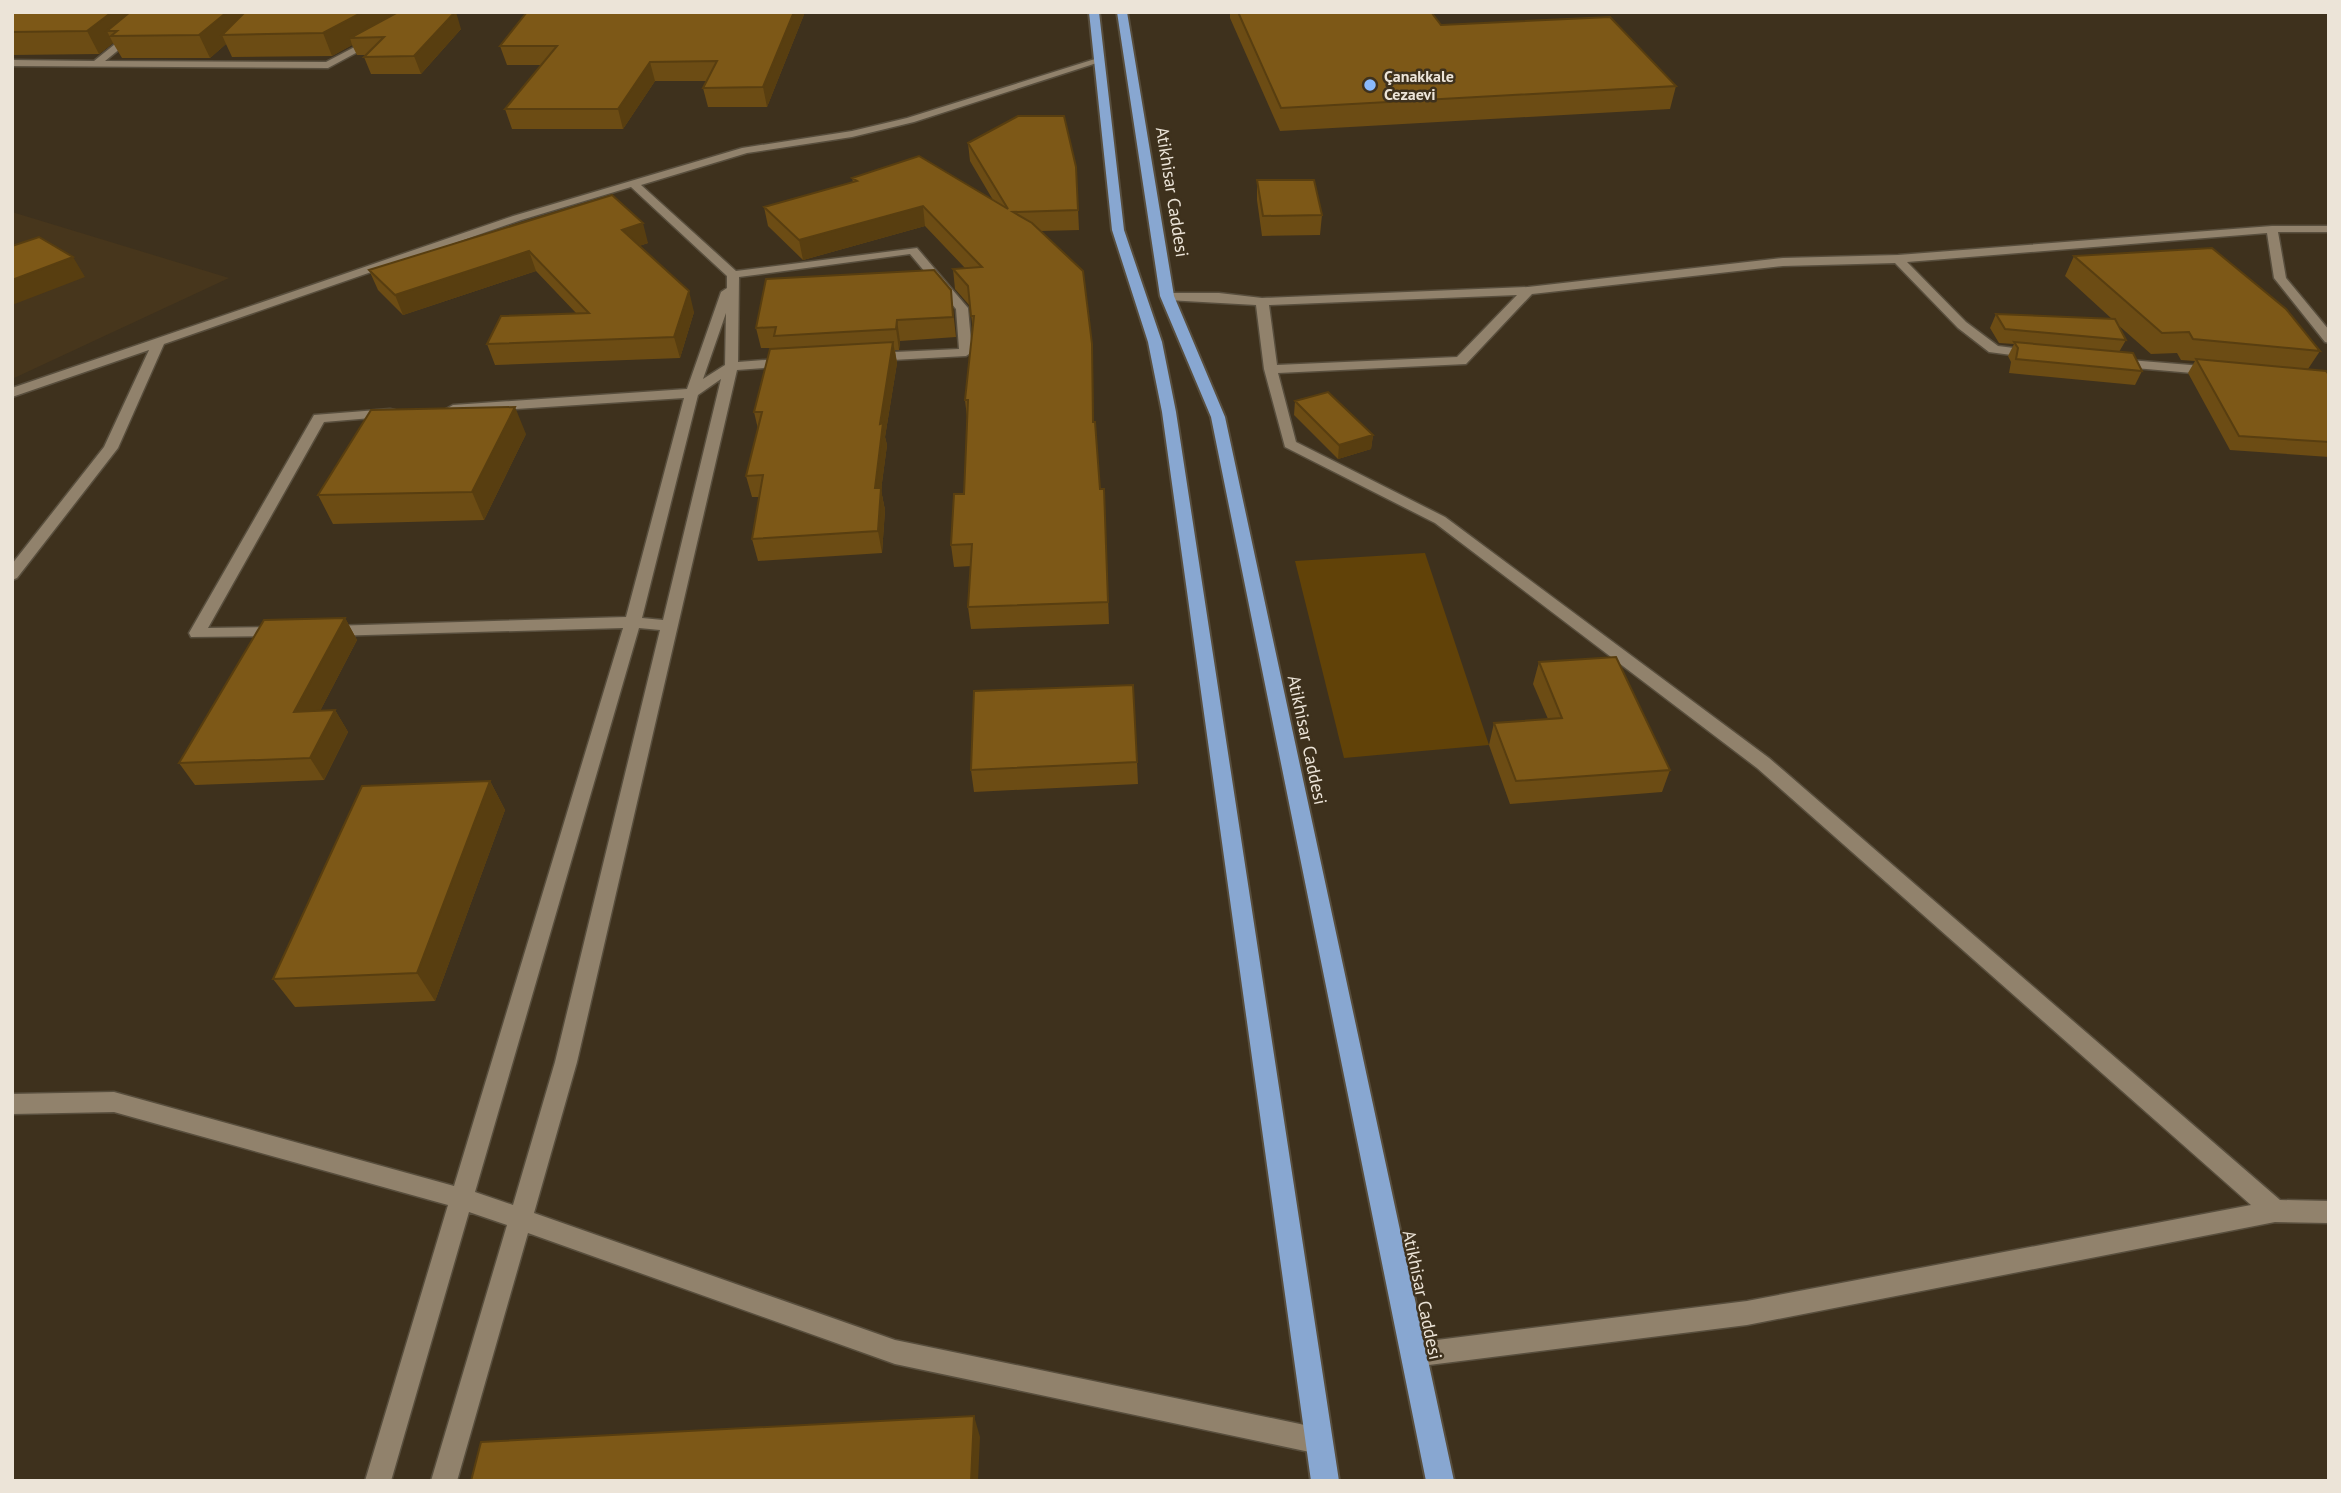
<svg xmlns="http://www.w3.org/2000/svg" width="2341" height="1493" font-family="'PT Sans',sans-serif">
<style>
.built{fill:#47361c}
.green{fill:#614208}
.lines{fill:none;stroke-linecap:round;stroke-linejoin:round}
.minor-casing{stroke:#584e3d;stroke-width:3}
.trunk-casing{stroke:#584e3d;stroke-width:4}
.minor{fill:#91826c;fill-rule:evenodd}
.trunk{fill:#88a7d1;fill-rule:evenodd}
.wall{fill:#6c4c14}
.shaded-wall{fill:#583e10}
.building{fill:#7d5817;stroke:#583e10;stroke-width:2}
.poi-dot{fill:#8abafc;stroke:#3e311d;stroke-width:2.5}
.labels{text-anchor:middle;stroke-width:5;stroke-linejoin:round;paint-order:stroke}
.far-poi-label{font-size:16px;font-weight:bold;fill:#ece4d8;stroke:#3e311d;text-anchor:start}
.street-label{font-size:18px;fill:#ece4d8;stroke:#3e311d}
</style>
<rect width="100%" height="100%" fill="#3e311d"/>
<path class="built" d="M12 212 229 278 12 379Z"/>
<path class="green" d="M1425 553 1489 745 1344 758 1295 561Z"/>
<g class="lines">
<g class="minor-casing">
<path id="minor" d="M155 12H165L105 61 326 62 370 39 378 41 328 68 12 66V60L94 61Z
M1095 59 1103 61 914 122 852 137 747 153 641 185 736 271 917 248 968 308 972 352 966 356 874 361 868 357 874 353 959 349 956 309 910 254 739 277 738 362 790 358 796 362 790 366 737 370 577 1062 534 1213 895 1340 1319 1428 1328 1432 1332 1441 1328 1450 1319 1454 895 1364 528 1233 457 1481H431L507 1225 469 1212 391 1481H365L448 1205 114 1112 12 1114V1094L114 1092 454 1186 623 628 330 636 322 631 330 626 626 617 684 398 453 413 446 409 453 405 687 389 721 292 727 288V276L631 187 521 220 164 344 118 448 17 578 12 580V564L104 447 149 350 12 397V388L513 216 742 148 852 131 907 118ZM726 313 725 365 703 379ZM721 379 663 620 642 618 698 395ZM639 628 660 630 555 1062 513 1205 475 1192Z
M2272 226H2329V232H2278L2286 278 2329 330V343L2325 342 2274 278 2267 233 1907 262 1966 322 1998 346 2039 351V357L2034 358 1989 352 1958 328 1895 263 1783 266 1532 294 1466 364 1278 373 1296 442 1445 517 1769 758 2280 1200 2329 1201V1223L2275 1222 1747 1325 1413 1367 1404 1364 1401 1355 1404 1346 1413 1343 1747 1301 2251 1205 1757 768 1435 523 1285 447 1264 369 1256 305 1167 300 1161 296 1163 293H1219L1262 298 1528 287 1783 258 1898 255ZM1517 295 1457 357 1277 365 1269 305Z
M2117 359 2215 367 2222 371 2215 375 2112 366 2111 363Z
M390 409 395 410V416L324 422 208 628 278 627 286 632 284 636 191 637 189 633 314 415Z"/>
</g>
<g class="trunk-casing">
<path id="trunk" d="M1089 12H1099L1124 230 1162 342 1176 412 1339 1481H1311L1162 412 1148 342 1112 230Z
M1117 12H1127L1174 296 1225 417 1454 1481H1426L1211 417 1160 296Z"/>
</g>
<use href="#minor" class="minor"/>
<use href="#trunk" class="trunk"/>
</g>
<path class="wall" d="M12 12H394L390 16 461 29 421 74H371L364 57 366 55H357L352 45 332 56 232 57 226 44 210 58H122L113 43 99 54 12 55Z
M805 12 767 107H708L703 88 706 81H655L623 129H512L505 109 541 65H507L500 46Z
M1230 12H1431L1441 25 1676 86 1670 109 1280 131 1230 18Z
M968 143 1076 167 1079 230 1040 231 1092 344 1093 422 1100 489H1104L1109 624 971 629 968 607 971 566 954 567 951 545 964 494 967 417 965 400 973 330 970 306 955 289 953 269 965 268 925 226 803 260 768 226 764 207 853 182 852 178 993 200 970 161Z
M1257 180 1322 215 1320 235 1262 236 1257 200Z
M612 195 648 243 639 246 694 312 680 358 495 365 487 344 576 313 536 271 403 315 378 290 369 270Z
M2074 256 2320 351 2308 369 2329 375V457L2230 450 2188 373 2195 361 2181 360 2177 353 2151 354 2117 324 2126 340 2119 352 2142 371 2135 385 2009 373 2011 362 2008 356 2014 344 1999 343 1990 328 1996 314 2112 319 2065 276Z
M953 310 956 337 900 341 899 350H895L897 363 885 437 887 445 881 490 885 510 882 553 758 561 752 539 759 497H752L746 476 758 429 754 412 776 349V348H761L756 328Z
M1295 401 1373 435 1371 449 1338 459 1294 415Z
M526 434 484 520 333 524 318 495Z
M345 618 357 640 320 711 335 710 348 732 324 780 195 785 179 763Z
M1539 662 1670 770 1662 792 1510 804 1489 745 1494 723 1548 719 1533 684Z
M1137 762 1138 784 974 792 971 770Z
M490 781 505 810 435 1001 295 1007 273 979Z"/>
<path class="shaded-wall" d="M112 12H151L117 31H107L113 43 99 54 87 31Z
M227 12H262L222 35 226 44 210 58 199 35Z
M363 12H394L380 27 350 38 352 45 332 56 323 33Z
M456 12 461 29 421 74 414 56Z
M794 12H805L767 107 763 87Z
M650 62 655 81 623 129 618 109Z
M923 206 925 226 803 260 799 240Z
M643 223 648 243 627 250 622 230Z
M529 251 536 271 403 315 395 295Z
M73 257 85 277 12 305V280Z
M689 291 694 312 680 358 674 337Z
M897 320 900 341 899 350 896 329Z
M893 342 897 363 885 437 887 445 881 490 885 510 882 553 878 531 875 488 880 424Z
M1092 344 1093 364 1094 443 1093 422Z
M515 407 526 434 484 520 472 492Z
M1373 435 1371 449 1338 459 1339 445Z
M345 618 357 640 308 734 294 712Z
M335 710 348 732 324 780 310 758Z
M490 781 505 810 435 1001 417 973Z
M974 1416 980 1437 978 1481H971Z"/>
<path class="building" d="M12 12H112L87 31 12 32Z
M130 12H227L199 35 111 36 117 31H107Z
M245 12H363L323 33 222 35Z
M398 12H455L414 56 364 57 384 37 350 38Z
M527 12H794L763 87 703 88 717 61 650 62 618 109H505L557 46H500Z
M1238 12H1431L1441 25 1610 17 1676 86 1281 108Z
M1018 116H1064L1076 167 1078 210 1013 212 1032 223 1083 271 1092 344 1093 422H1095L1100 489H1104L1108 602 968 607 972 544 951 545 954 494H964L968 400H965L974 316H971L968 286 953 269 982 267 923 206 799 240 764 207 857 181 852 178 919 156 1008 209 968 143Z
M1257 180H1314L1322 215 1263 216Z
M612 195 643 223 622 230 689 291 674 337 487 344 501 316 589 313 529 251 395 295 369 270Z
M39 237 73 257 12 280V246Z
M2212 248 2286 309 2320 351 2193 339 2189 332 2162 333 2074 256Z
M934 270 951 290 953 317 897 320 896 329 774 336 776 327 756 328 766 279Z
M1996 314 2115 319 2126 340 2005 329Z
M893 342 880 424 883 423 875 488H881L878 531 752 539 763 475 746 476 762 412H754L770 349Z
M2014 342 2133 353 2142 371 2016 359 2018 348Z
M2196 359 2326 371 2329 375V442L2239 436Z
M1328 392 1373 435 1339 445 1295 401Z
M515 407 472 492 318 495 371 410Z
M345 618 294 712 335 710 310 758 179 763 264 620Z
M1616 657 1670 770 1516 781 1494 723 1562 718 1539 662Z
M1133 685 1137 762 971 770 974 691Z
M490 781 417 973 273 979 362 786Z
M974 1416 971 1481H471L481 1442Z"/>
<circle class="poi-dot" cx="1370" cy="85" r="7"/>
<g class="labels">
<g class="far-poi-label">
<text x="1384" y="82">Çanakkale<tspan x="1384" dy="18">Cezaevi</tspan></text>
</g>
<g class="street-label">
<text transform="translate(1172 192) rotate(81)" y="6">Atikhisar Caddesi</text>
<text transform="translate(1307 740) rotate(78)" y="6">Atikhisar Caddesi</text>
<text transform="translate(1422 1295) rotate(78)" y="6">Atikhisar Caddesi</text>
</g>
</g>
<rect width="2341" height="1493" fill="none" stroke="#ece4d8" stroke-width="28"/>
</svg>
